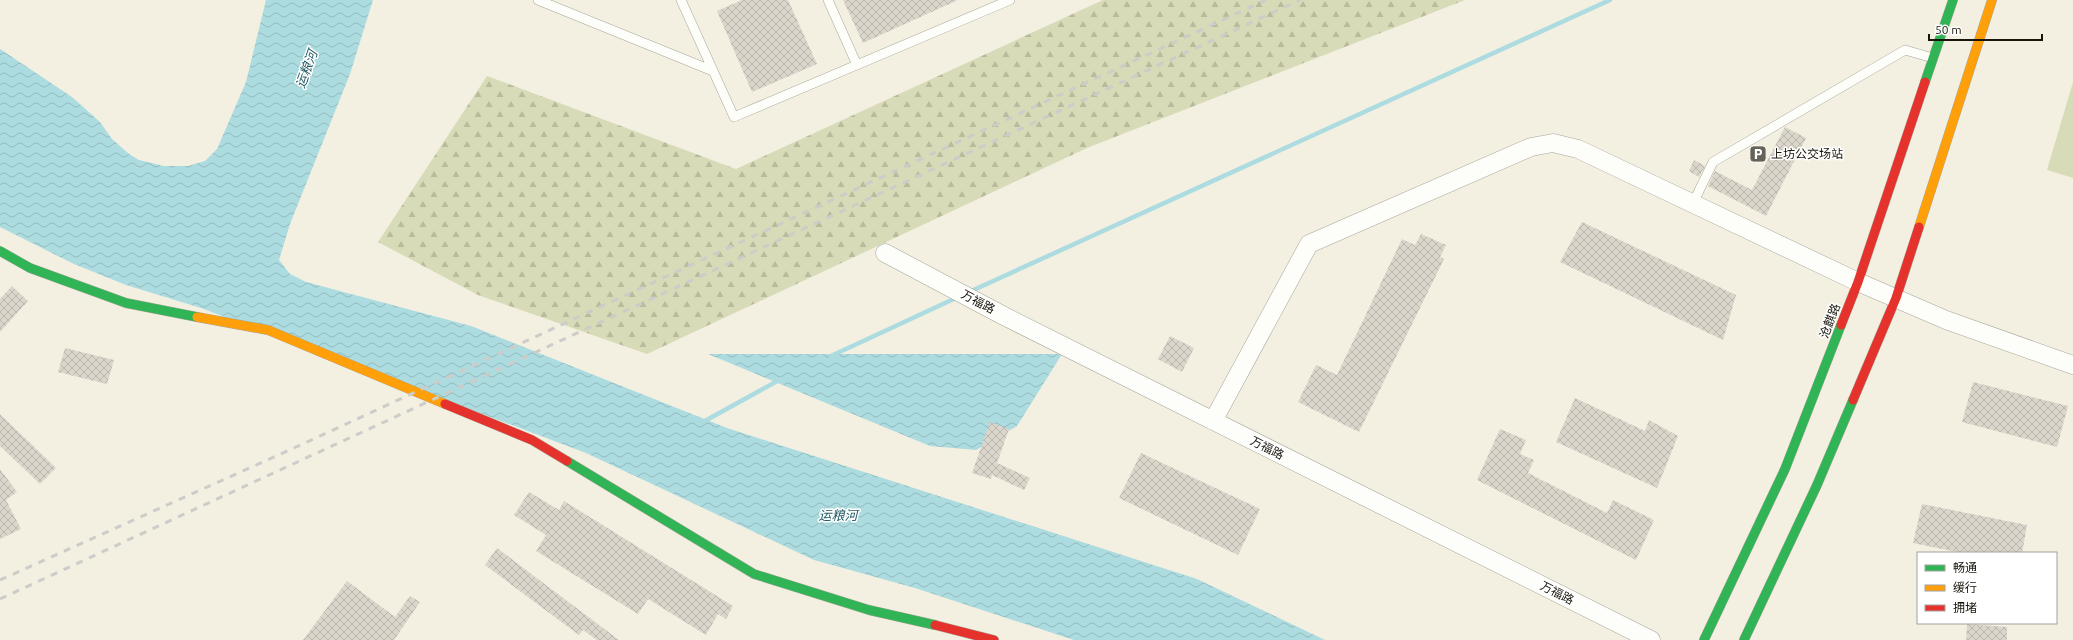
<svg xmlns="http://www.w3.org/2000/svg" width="2073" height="640" font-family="Ubuntu,'Noto Sans SC',sans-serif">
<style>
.forest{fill:url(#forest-firs)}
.park{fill:#d8dbb7}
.water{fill:url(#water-waves)}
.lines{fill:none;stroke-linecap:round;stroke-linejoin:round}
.stream{stroke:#acdbe0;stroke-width:4.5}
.building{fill:url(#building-cross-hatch)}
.lane-casing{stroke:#a8a69a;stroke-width:10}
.street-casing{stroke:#a8a69a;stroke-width:19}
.fast-casing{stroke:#a8a69a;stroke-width:10}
.slow-casing{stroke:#a8a69a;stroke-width:10}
.jam-casing{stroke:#a8a69a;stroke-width:10}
.lane{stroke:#fdfdfa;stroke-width:9}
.street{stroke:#fdfdfa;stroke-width:18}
.fast{stroke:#30b455;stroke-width:9}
.slow{stroke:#ff9f0a;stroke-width:9}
.jam{stroke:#e5322d;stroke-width:9}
.rail{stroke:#cdccc8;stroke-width:3;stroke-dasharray:7 7;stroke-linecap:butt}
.labels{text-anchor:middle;stroke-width:3;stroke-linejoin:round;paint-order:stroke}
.poi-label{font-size:12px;fill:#18160c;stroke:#fff;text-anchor:start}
.street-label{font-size:12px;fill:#18160c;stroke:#fff}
.water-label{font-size:13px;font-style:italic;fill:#225b65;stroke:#fff}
</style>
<defs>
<pattern id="forest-firs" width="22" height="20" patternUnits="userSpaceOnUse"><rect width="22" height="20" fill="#d8dbb7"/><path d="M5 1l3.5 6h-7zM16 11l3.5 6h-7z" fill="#b9bb9c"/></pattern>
<pattern id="water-waves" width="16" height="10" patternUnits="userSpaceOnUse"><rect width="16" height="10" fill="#acdbe0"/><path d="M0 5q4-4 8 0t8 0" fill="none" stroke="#93bbbf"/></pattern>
<pattern id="building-cross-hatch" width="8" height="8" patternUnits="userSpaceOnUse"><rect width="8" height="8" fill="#dbd6cb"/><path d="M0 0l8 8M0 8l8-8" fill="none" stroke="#bbb7ad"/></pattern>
</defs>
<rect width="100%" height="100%" fill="#f3f0e1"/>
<path class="forest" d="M1103 0H1465L1087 148 647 354 478 295 378 242 487 76 736 169Z"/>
<path class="park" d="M2073 82V178L2047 170Z"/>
<path class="water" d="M266 0H373L350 74 290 224 279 260 290 274 306 282 471 326 727 428 1197 579 1325 640H1074L915 588 814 560 586 453 201 308 126 285 74 264 0 227V49L72 97 100 122 112 139 129 154 139 160 164 166H188L205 161 217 149 246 82Z
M708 354H1062L1017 426 976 450 930 446Z"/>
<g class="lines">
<path class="stream" d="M969 292 1610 0
M831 356 958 297
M703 422 781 379"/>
</g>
<path class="building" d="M742 0H788L817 64 752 92 717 11Z
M843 0H958L863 43Z
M1785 127 1806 138 1766 216 1708 186 1715 171 1752 190Z
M1694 160 1705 166 1699 177 1689 171Z
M1582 222 1736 295 1723 340 1560 262Z
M1421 234 1446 245 1440 257 1444 259 1359 432 1298 402 1316 365 1337 375 1402 239 1415 245Z
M12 286 28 301 0 332V299Z
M1170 336 1194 348 1182 372 1158 359Z
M65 348 114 360 107 384 58 372Z
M1973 382 2068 406 2057 447 1962 422Z
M1575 398 1645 431 1649 420 1678 436 1657 488 1556 442Z
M0 414 56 468 40 484 0 446Z
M990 422 1009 429 997 463 1030 478 1024 490 992 475 991 479 972 473Z
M1500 429 1526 440 1520 454 1534 460 1528 473 1607 513 1613 500 1654 520 1636 560 1477 480Z
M1141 453 1260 509 1238 555 1119 498Z
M0 469 17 492 6 500 21 529 0 539Z
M529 492 559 510 564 501 733 606 726 619 718 614 706 635 648 599 638 614 536 551 546 535 514 515Z
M1922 504 2027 525 2022 553H1962L1913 543Z
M497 548 530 573 619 640H597L583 630 579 635 485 565Z
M347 581 395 617 410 596 420 602 394 640H303Z
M1967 624 2007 627V640H1966Z"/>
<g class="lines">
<g class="lane-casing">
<path id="lane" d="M538 0 713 71
M681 0 734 117 1010 0
M828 0 857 65
M1693 203 1713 162 1905 50 1933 58"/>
</g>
<g class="street-casing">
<path id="street" d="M885 253 1004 316 1651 640
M1213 421 1309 244 1531 147 1553 143 1578 149 1858 282 1946 320 2073 365"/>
</g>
<g class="fast-casing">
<path id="fast" d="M1925 82 1953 0
M0 251 30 268 126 303 197 317
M567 461 754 574 869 610 935 625
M1704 640 1785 469 1841 325
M1744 640 1817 485 1853 400"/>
</g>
<g class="slow-casing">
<path id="slow" d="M1919 227 1992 0
M197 317 268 330 445 404"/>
</g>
<g class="jam-casing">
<path id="jam" d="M1841 325 1858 282 1925 82
M1853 400 1896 298 1919 227
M445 404 532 440 567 461
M935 625 994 640"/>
</g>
<use href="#lane" class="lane"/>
<use href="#street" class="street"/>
<use href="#fast" class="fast"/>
<use href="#slow" class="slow"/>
<use href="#jam" class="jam"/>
<path class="rail" d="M0 580 294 448 1266 0
M0 599 1300 0"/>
</g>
<defs>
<g id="parking-square" transform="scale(0.9)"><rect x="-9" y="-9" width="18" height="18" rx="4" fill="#656257" stroke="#fff"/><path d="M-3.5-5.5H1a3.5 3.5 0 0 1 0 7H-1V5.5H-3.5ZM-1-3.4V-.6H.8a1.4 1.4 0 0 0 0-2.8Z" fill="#fff"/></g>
</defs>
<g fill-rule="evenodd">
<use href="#parking-square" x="1758" y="154"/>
</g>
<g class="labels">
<g class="poi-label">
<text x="1771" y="158">上坊公交场站</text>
</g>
<g class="street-label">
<text transform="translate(978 302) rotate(28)" y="4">万福路</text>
<text transform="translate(1830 321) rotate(-69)" y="4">沧麒路</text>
<text transform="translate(1267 448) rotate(27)" y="4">万福路</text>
<text transform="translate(1557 593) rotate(27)" y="4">万福路</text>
</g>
<g class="water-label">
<text transform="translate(306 69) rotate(-70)" y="5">运粮河</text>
<text x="838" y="520">运粮河</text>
</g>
</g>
<rect x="1917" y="552" width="140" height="72" fill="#ffffff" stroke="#a3a29e"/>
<rect x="1925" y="565" width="20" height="6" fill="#30b455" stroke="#a3a29e"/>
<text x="1953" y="572" font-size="12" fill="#18160c">畅通</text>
<rect x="1925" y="585" width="20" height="6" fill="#ff9f0a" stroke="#a3a29e"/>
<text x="1953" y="592" font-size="12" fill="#18160c">缓行</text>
<rect x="1925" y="605" width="20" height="6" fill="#e5322d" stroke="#a3a29e"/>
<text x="1953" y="612" font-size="12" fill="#18160c">拥堵</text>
<path d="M1929 34v6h113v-6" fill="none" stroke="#18160c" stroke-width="2"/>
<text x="1935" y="34" font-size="12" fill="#18160c" stroke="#ffffff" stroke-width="3" paint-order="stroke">50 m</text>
</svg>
